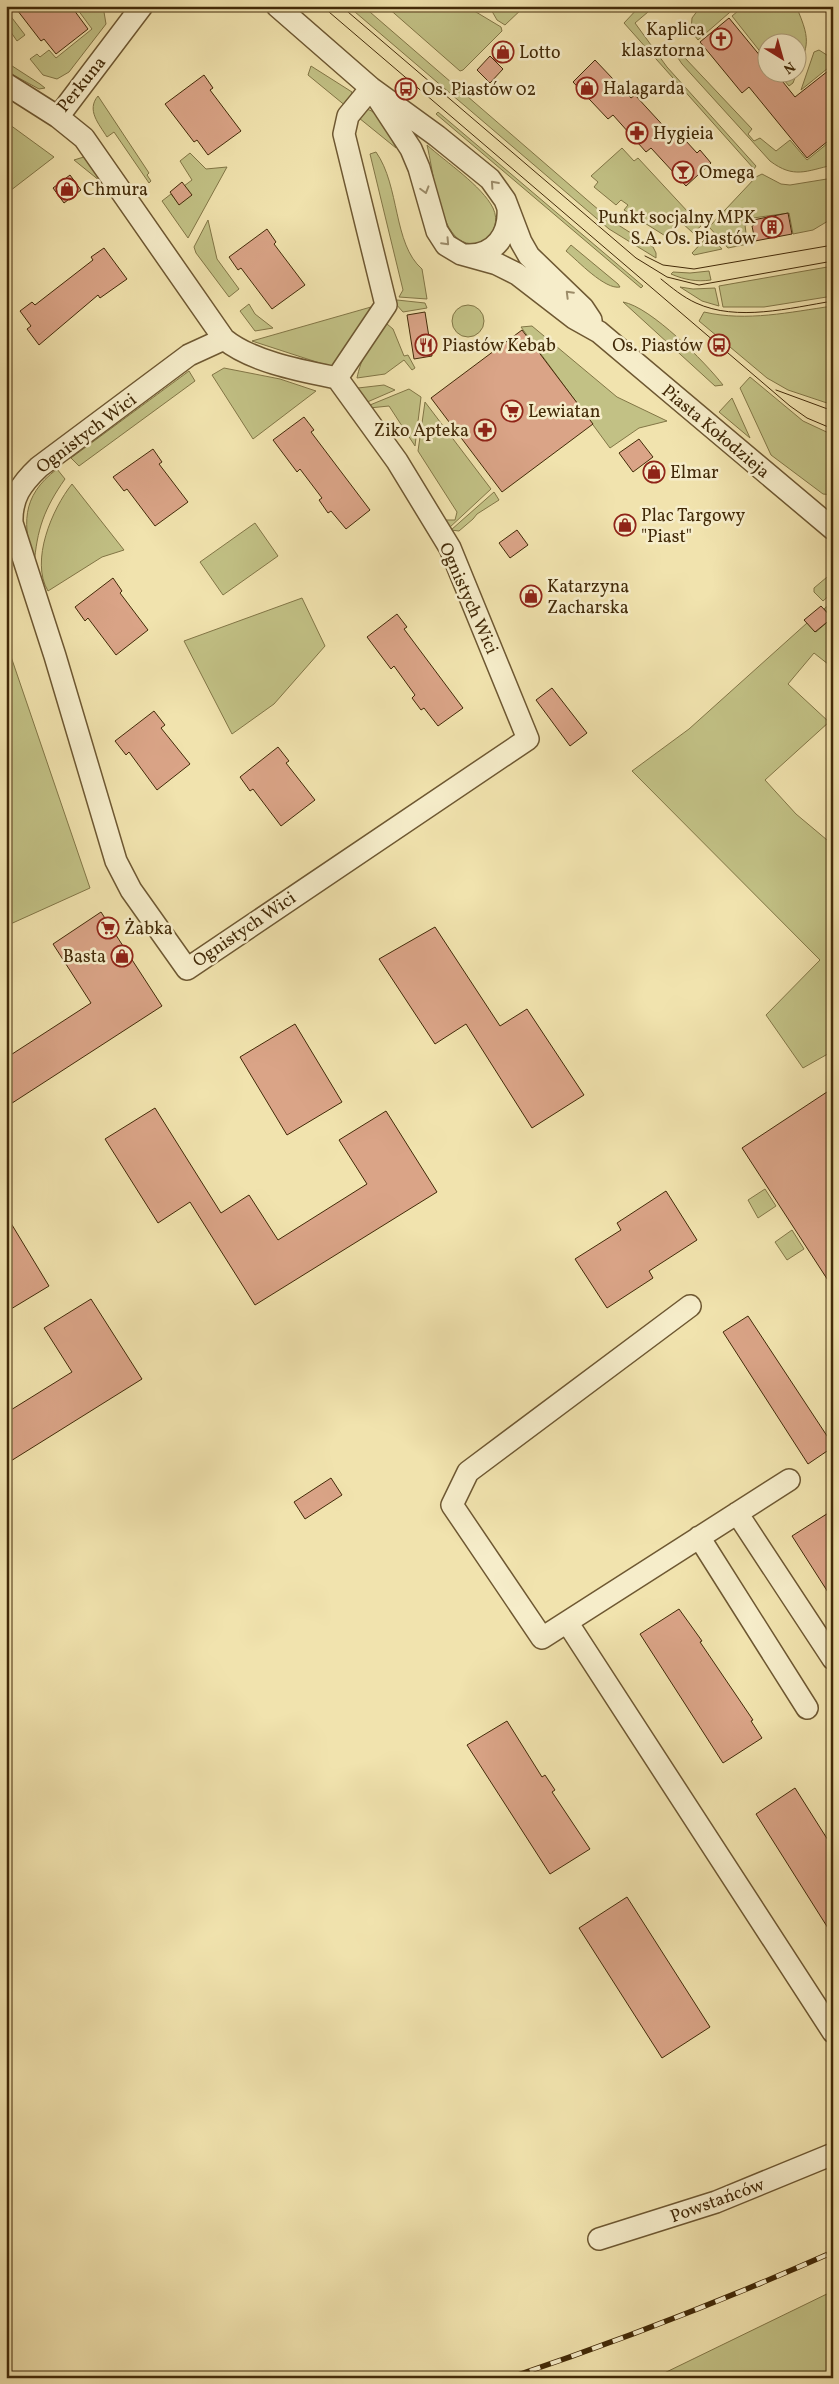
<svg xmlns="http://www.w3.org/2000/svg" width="839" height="2384" font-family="Vollkorn,serif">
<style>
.green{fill:#c2c185;stroke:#827646}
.building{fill:#daa487;stroke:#422a08}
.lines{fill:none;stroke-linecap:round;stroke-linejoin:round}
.minor-casing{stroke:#6e5832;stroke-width:24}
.minor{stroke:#f6edca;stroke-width:21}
.tram{stroke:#422a08;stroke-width:1}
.rail-casing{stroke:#422a08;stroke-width:5.5}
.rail{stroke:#f6edca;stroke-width:4;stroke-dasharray:11;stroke-linecap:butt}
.oneway{stroke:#9c8c69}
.labels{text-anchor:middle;stroke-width:5;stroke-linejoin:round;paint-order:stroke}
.poi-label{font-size:18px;fill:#422a08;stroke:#f6edca;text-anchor:start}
.street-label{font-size:18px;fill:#422a08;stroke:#f6edca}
</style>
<rect width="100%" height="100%" fill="#f1e3ae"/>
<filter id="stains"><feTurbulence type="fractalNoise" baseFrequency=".004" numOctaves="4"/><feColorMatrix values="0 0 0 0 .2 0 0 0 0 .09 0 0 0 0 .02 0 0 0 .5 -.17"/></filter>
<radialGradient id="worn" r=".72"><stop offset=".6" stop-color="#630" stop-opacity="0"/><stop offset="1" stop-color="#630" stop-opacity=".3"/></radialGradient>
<path class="green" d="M75 6H103L106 24 69 72 57 79 43 75 30 59 37 54 40 57 49 50 56 58 92 29Z
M348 6H363L593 205 612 221 653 247 656 253V258L609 229Z
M389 6H466L501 27 502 31 463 70 460 71 387 7Z
M489 6H525L505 25 497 20Z
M640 6H655L635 23 667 67 756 166 754 169 624 23Z
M701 6H737L698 40 691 31 692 18Z
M744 6H796C813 45 807 45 793 83L789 86 778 73 796 72V42H766V59L732 16Z
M6 10 25 35 17 41 6 25Z
M677 47 685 58 752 129 748 134 754 141 760 138 776 151 790 140 807 160 833 139V165C806 171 794 179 770 161L682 64 678 58Z
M819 50 833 59V64L801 90 814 52Z
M6 62 40 84 45 88 39 89 6 71Z
M311 66 352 92 347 107 308 75Z
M98 96 149 173 147 175 151 181 149 183 114 132 107 137C99 124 86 110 98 96Z
M366 109C380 111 390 137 396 148L359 118Z
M438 112 643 286 641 288 436 114Z
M6 122 54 157 6 194Z
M427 145C446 162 482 186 493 208 505 233 474 256 455 236 437 216 433 170 427 145Z
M622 148 634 161 638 158 701 226 693 233 681 222 667 237 624 210 628 205 621 200 616 205 594 187 598 182 591 176Z
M376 152C400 186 393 244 422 269L427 299 399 297 403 290 370 154Z
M190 153 206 169 227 167 188 238 162 201 171 194 179 204 184 186 192 180 180 161Z
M87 156 114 195 100 181 74 160Z
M762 174 781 184 790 185 833 178V218L813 230 793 234 789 213 753 218V224L745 225 746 233 743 234 745 242 748 244 728 248 709 227 756 177Z
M208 220 217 259 239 289 229 297 196 253 194 247Z
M709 235 722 249 694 255 692 253Z
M571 245 618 284 620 287C605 290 578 261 566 251Z
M833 266V296L764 307H723L719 286Z
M709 271 711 280C697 282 685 280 671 274L673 272 690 273Z
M680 287 693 289 715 288 719 306 702 301Z
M397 300 425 303 427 308 403 312 395 303Z
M623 302C651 307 705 362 723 385L715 386Z
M249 304 255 314 273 328 255 331 240 311Z
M452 321a16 16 0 1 1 32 0a16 16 0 1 1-32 0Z
M378 305 335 368 252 341Z
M833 306V405L788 390 767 378 699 321 704 312C747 322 790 312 833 306Z
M387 324 393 329 404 356 408 355 415 368 412 370 404 360 385 374 357 378C360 362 373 330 387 324Z
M532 326 617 397 667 421 639 428 610 448 521 327Z
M224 368 280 379 316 391 253 439 212 375Z
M189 371 195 381 79 466 71 458Z
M750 377 803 421 833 435V495L823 494 771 455 740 388Z
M384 385 395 390 365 403 358 388Z
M409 389 421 397 415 446 389 406 369 408 370 405Z
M732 398 750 438 719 412Z
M425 402 491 489 449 528 445 520H455L457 512 418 451Z
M57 469 65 479C44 509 37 529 34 566 23 525 20 497 57 469Z
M72 484 124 550 102 557 48 591C30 561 52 509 72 484Z
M494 492 499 500 477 514 473 519 459 531 451 530Z
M255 523 278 556 223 595 200 562Z
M833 572V592L823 601 814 592V588Z
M302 598 325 646 274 704 232 734 184 641Z
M833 601V668L814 653 788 684 829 722 765 780 796 814 833 845V1051L803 1068 766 1015 820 960 632 771 689 729 807 623 816 632 832 618 824 609Z
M6 642 90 888 6 926Z
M765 1189 776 1206 758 1218 748 1200Z
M792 1230 804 1249 787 1260 775 1242Z
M833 2291V2378H654Z"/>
<path class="building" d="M14 6H71L88 29 56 54 44 39 41 41Z
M729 18 766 63V72H775L795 97 833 67V137L807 158 749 87 742 93 700 42Z
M490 56 503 69 490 83 477 70Z
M595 60 631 98 635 95 669 132 674 128 697 153 700 150 711 163 686 186 651 148 646 152 613 115 608 119 573 82Z
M204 75 213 88 210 90 241 131 208 155 197 140 194 142 165 104Z
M70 175 81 190 64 203 53 188Z
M182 182 192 195 179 205 170 192Z
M788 213 792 234 755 241 752 226 754 225 753 220Z
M267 229 276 242 274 244 305 285 272 309 241 268 238 270 229 257Z
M104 248 127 279 100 298 98 295 39 345 27 329 31 326 20 311 32 302 35 305 93 260 91 257Z
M425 312 432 356 414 359 407 315Z
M522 330 593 424 502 492 431 398Z
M304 417 314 430 311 432 370 510 346 529 331 511 328 513 319 500 322 498 300 469 297 472 273 440Z
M639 439 653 457 633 472 619 453Z
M153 449 162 462 159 464 188 502 155 526 127 489 124 491 113 477Z
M517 530 528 545 510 558 499 543Z
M113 578 122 591 120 593 148 630 116 655 88 618 85 621 75 607Z
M821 606 832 618 815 632 804 620Z
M397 614 407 627 404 629 463 708 438 726 424 708 421 710 412 698 415 695 394 666 391 669 367 637Z
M552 688 587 733 570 746 536 700Z
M154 711 165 725 161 728 190 764 157 790 129 752 126 755 115 741Z
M278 747 289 761 286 763 315 800 281 826 253 789 250 791 240 777Z
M101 912 162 1006 6 1107V1058L91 1003 53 944Z
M435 927 500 1026 527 1009 584 1095 532 1128 466 1024 435 1044 379 959Z
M295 1024 342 1102 287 1135 240 1057Z
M833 1088V1288L742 1148Z
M155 1108 221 1213 249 1195 278 1240 367 1184 339 1140 386 1111 437 1192 255 1305 190 1202 158 1223 105 1139Z
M666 1191 697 1240 649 1271 653 1278 607 1308 575 1259 621 1230 617 1223Z
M6 1215 49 1286 6 1312Z
M91 1299 142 1379 6 1464V1413L72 1372 44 1328Z
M748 1316 833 1445V1447L808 1464 723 1332Z
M331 1478 342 1495 305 1519 294 1502Z
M833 1510V1600L792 1536Z
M679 1609 702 1641 700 1642 753 1720 751 1721 762 1738 723 1763 640 1634Z
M507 1721 542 1777 545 1775 555 1790 552 1792 590 1849 550 1874 467 1745Z
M795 1788 833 1848V1936L756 1814Z
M627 1897 710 2027 662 2058 579 1928Z"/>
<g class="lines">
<g class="minor-casing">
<path id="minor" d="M277 6 371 88 437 136 490 179 505 200 521 242 529 256 583 308 591 320
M6 84 58 117 84 138 224 339C252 362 302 371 337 378L397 461 450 548 528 739 187 969 131 890 116 861 55 656 12 523C11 498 21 484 39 467L189 355 224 339
M371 88 411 149 419 168 437 231 446 245 461 254 497 264 517 274 574 318 599 332 833 529
M58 117 142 6
M467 255C495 256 510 234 508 208
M337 378 386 305 344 134 348 116 371 88
M690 1306 468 1472 452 1505 542 1638 789 1480
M737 1513 833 1659
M699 1537 807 1708
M567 1622 833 2032
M599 2239 716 2202 833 2154"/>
</g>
<use href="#minor" class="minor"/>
<path class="tram" d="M322 6 790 406 807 418 833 429
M341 6 636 258 667 277 699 285 833 261
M645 256 663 265 694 269 833 245
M661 279C672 288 683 297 696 303 737 322 790 308 833 301
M776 390 833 411"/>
<g class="rail-casing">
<path id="rail" d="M509 2378C619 2341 727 2299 833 2252"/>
</g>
<use href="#rail" class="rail"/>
</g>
<defs><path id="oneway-chevron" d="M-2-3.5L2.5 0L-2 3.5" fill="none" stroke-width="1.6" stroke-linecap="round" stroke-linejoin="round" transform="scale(1.25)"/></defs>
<g class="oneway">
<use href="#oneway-chevron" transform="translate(494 184) rotate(-132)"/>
<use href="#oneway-chevron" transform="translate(425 190) rotate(74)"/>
<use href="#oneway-chevron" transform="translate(446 242) rotate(47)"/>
<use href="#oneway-chevron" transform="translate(569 294) rotate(-135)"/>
</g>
<defs>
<g id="church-ring" transform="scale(1.125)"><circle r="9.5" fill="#f6edca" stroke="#8f2418" stroke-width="1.5"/><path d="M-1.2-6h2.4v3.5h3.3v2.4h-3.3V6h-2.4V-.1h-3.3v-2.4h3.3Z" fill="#8f2418"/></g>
<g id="shop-ring" transform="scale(1.125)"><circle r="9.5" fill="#f6edca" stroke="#8f2418" stroke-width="1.5"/><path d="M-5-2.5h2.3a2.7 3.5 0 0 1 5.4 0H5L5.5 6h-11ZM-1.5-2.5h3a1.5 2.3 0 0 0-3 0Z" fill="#8f2418"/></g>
<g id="bus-ring" transform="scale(1.125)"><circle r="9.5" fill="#f6edca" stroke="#8f2418" stroke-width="1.5"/><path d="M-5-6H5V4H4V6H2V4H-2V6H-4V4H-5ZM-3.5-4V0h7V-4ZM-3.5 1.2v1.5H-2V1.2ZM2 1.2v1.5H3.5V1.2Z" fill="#8f2418"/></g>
<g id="pharmacy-ring" transform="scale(1.125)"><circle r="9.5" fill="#f6edca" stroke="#8f2418" stroke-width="1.5"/><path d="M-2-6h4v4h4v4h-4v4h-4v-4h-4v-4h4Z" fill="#8f2418"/></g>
<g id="bar-ring" transform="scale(1.125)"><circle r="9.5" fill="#f6edca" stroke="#8f2418" stroke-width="1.5"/><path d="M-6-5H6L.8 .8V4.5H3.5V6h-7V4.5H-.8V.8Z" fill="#8f2418"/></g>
<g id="building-ring" transform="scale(1.125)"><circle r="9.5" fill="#f6edca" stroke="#8f2418" stroke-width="1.5"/><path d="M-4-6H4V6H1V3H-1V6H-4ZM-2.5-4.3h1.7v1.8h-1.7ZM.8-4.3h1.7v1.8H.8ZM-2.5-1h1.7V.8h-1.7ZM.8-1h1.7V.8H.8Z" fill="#8f2418"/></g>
<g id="restaurant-ring" transform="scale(1.125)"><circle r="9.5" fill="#f6edca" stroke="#8f2418" stroke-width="1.5"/><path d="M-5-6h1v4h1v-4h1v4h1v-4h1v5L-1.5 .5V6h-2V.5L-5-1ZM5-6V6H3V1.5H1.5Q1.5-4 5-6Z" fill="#8f2418"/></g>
<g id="supermarket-ring" transform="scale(1.125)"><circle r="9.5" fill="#f6edca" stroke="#8f2418" stroke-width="1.5"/><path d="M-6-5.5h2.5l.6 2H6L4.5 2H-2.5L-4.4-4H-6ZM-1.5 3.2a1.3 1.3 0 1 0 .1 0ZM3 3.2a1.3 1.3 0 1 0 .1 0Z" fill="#8f2418"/></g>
</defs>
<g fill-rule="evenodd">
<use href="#church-ring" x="721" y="39"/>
<use href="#shop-ring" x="503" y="52"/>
<use href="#shop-ring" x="587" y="88"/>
<use href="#bus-ring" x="406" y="89"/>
<use href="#pharmacy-ring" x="637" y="133"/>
<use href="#bar-ring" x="683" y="172"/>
<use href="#shop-ring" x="67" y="189"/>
<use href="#building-ring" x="772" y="227"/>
<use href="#restaurant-ring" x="426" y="345"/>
<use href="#bus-ring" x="719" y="345"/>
<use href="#supermarket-ring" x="512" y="411"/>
<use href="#pharmacy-ring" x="485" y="430"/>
<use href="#shop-ring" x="654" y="472"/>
<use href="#shop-ring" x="625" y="525"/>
<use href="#shop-ring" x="531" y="596"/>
<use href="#supermarket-ring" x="108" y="928"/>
<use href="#shop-ring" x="122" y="956"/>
</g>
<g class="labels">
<g class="poi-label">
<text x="705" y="35" text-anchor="end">Kaplica<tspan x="705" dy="21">klasztorna</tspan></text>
<text x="519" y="58">Lotto</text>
<text x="603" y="94">Halagarda</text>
<text x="422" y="95">Os. Piastów 02</text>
<text x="653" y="139">Hygieia</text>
<text x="699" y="178">Omega</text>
<text x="83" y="195">Chmura</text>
<text x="756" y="223" text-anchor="end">Punkt socjalny MPK<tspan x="756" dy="21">S.A. Os. Piastów</tspan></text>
<text x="442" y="351">Piastów Kebab</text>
<text x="703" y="351" text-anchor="end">Os. Piastów</text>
<text x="528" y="417">Lewiatan</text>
<text x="469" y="436" text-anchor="end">Ziko Apteka</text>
<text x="670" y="478">Elmar</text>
<text x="641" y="521">Plac Targowy<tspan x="641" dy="21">"Piast"</tspan></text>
<text x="547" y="592">Katarzyna<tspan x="547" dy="21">Zacharska</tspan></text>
<text x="124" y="934">Żabka</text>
<text x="106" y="962" text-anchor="end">Basta</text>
</g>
<g class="street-label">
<text transform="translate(81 84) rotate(-51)" y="6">Perkuna</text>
<text transform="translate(716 431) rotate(40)" y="6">Piasta Kołodzieja</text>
<text transform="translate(86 433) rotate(-37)" y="6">Ognistych Wici</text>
<text transform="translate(469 598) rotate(66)" y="6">Ognistych Wici</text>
<text transform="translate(244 929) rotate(-34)" y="6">Ognistych Wici</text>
<text transform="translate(717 2200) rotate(-20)" y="6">Powstańców</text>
</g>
</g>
<rect width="839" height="2384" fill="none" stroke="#f1e3ae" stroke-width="25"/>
<rect x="8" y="8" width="824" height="2369" fill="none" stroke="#422a08" stroke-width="2.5"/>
<rect x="12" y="12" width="814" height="2359" fill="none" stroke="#422a08"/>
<g transform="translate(782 58) rotate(143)"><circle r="24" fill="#f6edca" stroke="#ae9f7c"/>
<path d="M0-4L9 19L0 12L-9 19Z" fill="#8f2418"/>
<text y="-8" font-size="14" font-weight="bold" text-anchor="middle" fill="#422a08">N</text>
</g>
<rect width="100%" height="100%" filter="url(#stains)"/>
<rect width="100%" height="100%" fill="url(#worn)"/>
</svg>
